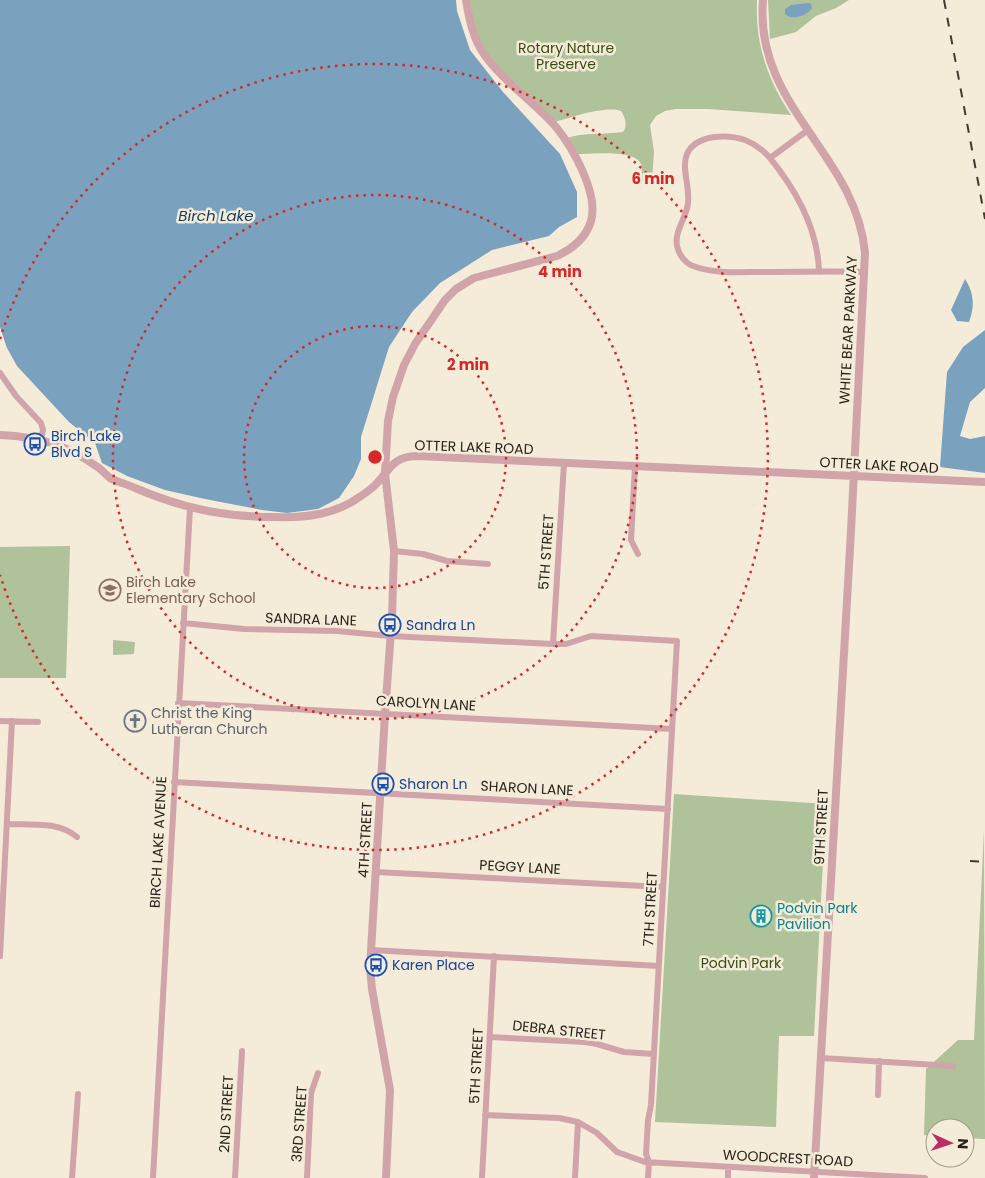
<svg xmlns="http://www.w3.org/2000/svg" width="985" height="1178" font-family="Poppins,sans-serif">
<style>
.green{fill:#b0c29a}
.water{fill:#7aa1be}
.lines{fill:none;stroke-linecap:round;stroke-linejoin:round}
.minor{stroke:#d1a4aa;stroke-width:6}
.tertiary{stroke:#d1a4aa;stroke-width:8}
.rail{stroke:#3e3b32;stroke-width:2;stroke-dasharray:9 9;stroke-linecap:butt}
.ring{fill:none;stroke:#d62828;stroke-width:2.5;stroke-dasharray:2.5 5}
.labels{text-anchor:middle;stroke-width:5;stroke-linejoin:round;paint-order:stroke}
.park-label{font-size:14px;fill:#384e0f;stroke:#f4ebd9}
.street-label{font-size:14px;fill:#26231c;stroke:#f4ebd9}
.transit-label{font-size:14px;fill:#164399;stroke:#f4ebd9;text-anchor:start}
.education-label{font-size:14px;fill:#785e54;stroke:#f4ebd9;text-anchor:start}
.worship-label{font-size:14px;fill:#5b616d;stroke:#f4ebd9;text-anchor:start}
.culture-label{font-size:14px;fill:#0d838f;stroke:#f4ebd9;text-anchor:start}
.water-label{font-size:15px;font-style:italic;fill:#0c3e5c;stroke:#f4ebd9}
.centre{fill:#d62828;stroke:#f4ebd9;stroke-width:2.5}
.ring-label{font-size:15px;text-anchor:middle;font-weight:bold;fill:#d62828;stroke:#f4ebd9;stroke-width:5;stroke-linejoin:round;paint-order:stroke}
</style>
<rect width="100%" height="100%" fill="#f4ebd9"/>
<path class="green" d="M468 0H757C755 43 767 79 791 115L708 109H676L665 111 656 116 650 125 654 152 652 180 647 183 642 180C641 175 643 169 641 164 635 149 590 154 577 154L567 138C583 132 605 135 623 132 628 126 625 117 621 111 605 105 570 118 554 122 532 99 497 72 482 44 475 30 472 15 468 0Z
M768 0H849L836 8 816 16 796 32 770 39Z
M70 546 66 678H0V547Z
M113 640 135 642 134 654 113 655Z
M674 794 826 804 814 1036H779L776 1127 655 1122Z
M984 830 985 1139 965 1138V1128H935V1136L924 1135 926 1069 958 1040H974Z"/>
<path class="water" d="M0 0H456L457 11 470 50 503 92 560 154 577 192V217L559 227 549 236 492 250 440 283 412 312 389 347 361 437V459L354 476 339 498 318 509 287 513 262 510 205 499 165 490 127 476 102 463 95 443 69 422 17 366 7 348 0 327Z
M808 3 811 4 812 8C807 16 792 21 785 14V9L791 5Z
M965 279C974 293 975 306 969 322L957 321 951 310Z
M985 330V388L970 402 960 436 970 439 985 436V473L940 467 947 372 963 347Z"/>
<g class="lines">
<path class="minor" d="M808 130 770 158C796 190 818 229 819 272
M770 158C763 150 755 144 745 140 728 134 696 134 687 154 681 167 690 187 688 203 687 217 674 231 677 246 679 255 685 263 693 266 714 274 740 272 762 272 796 272 830 271 865 272
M0 373 16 396 41 423 43 430 41 439
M635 466 631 540 638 554
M394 551 423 554 447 561 488 564
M183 623 244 629 337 631 390 636 553 644H566L591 636 677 641 651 1105 648 1120 646 1154 649 1162 648 1178
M553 644 564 463
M178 703 672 729
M0 721 38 722
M174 782 668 809
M7 824C31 825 58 821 77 837
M376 872 663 887
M371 950 659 966
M0 956 12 721
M490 1037 585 1042 597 1044 624 1052 654 1054
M821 1058 953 1066
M878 1095 879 1061
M485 1115 559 1118 578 1122 597 1133 617 1152 645 1162 925 1178
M72 1178 78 1094
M153 1178 190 508
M235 1178 242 1051
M307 1178 311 1093 318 1073
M482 1178 494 956
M575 1178 578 1122
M728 1178V1168"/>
<path class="tertiary" d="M763 0C754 107 856 153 865 253L851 531 814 1178
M0 435C41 437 65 444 99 468 103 471 106 475 110 478 117 482 127 484 135 488 182 508 223 517 274 517 305 518 335 515 361 496 367 492 374 487 378 482 392 466 394 457 417 456L985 482
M386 1178 390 1090 372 989 370 968 385 714 392 617 394 551 385 473 388 421 393 397 404 365 415 344 445 300 456 289 474 278 557 256C572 249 586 238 591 221 599 194 573 148 556 127 534 101 503 82 484 54 473 39 469 18 466 0"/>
<path class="rail" d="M944 0 985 219
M970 861 985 862"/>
</g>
<g class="ring">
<circle cx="375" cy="457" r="131"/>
<circle cx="375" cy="457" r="262"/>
<path d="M0 339A393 393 0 1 1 0 575"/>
</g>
<defs>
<g id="bus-ring" transform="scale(1.125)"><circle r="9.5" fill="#f4ebd9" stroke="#1a4fb4" stroke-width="1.5"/><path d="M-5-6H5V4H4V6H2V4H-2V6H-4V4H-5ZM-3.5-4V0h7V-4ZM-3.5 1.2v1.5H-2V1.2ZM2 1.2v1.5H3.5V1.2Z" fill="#1a4fb4"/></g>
<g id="school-ring" transform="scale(1.125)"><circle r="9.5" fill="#f4ebd9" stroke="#8d6e63" stroke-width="1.5"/><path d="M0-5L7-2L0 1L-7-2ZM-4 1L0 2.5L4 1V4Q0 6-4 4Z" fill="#8d6e63"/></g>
<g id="church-ring" transform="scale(1.125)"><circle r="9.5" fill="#f4ebd9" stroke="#6b7280" stroke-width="1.5"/><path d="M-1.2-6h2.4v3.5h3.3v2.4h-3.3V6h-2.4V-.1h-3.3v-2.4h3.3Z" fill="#6b7280"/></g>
<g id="building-ring" transform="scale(1.125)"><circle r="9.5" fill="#f4ebd9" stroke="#0f9aa8" stroke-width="1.5"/><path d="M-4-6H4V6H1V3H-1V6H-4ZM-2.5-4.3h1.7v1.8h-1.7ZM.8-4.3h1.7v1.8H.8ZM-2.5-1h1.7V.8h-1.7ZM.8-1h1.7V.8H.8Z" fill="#0f9aa8"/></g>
</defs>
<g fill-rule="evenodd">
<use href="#bus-ring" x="35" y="444"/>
<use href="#school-ring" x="110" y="590"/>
<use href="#bus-ring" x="390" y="625"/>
<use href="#church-ring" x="135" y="721"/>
<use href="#bus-ring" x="383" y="784"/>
<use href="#building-ring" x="761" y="916"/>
<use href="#bus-ring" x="376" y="965"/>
</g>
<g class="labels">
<g class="park-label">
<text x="566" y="53">Rotary Nature<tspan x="566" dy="16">Preserve</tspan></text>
<text x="741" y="968">Podvin Park</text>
</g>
<g class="street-label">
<text transform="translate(848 330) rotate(-87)" y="5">WHITE BEAR PARKWAY</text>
<text transform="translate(474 447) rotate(2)" y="5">OTTER LAKE ROAD</text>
<text transform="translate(879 465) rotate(3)" y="5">OTTER LAKE ROAD</text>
<text transform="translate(546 552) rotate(-86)" y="5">5TH STREET</text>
<text transform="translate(311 619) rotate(2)" y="5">SANDRA LANE</text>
<text transform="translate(426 703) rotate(3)" y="5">CAROLYN LANE</text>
<text transform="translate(527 788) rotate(3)" y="5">SHARON LANE</text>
<text transform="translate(821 827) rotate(-87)" y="5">9TH STREET</text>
<text transform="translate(365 840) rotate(-87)" y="5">4TH STREET</text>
<text transform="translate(158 842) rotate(-87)" y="5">BIRCH LAKE AVENUE</text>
<text transform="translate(520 867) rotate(3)" y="5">PEGGY LANE</text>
<text transform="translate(650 909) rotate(-87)" y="5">7TH STREET</text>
<text transform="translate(559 1030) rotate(6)" y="5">DEBRA STREET</text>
<text transform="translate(476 1066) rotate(-87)" y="5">5TH STREET</text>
<text transform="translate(226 1114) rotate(-87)" y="5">2ND STREET</text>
<text transform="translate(299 1124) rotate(-86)" y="5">3RD STREET</text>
<text transform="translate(788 1158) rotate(3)" y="5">WOODCREST ROAD</text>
</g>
<g class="transit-label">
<text x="51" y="441">Birch Lake<tspan x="51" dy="16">Blvd S</tspan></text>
<text x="406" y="630">Sandra Ln</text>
<text x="399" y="789">Sharon Ln</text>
<text x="392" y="970">Karen Place</text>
</g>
<g class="education-label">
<text x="126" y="587">Birch Lake<tspan x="126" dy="16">Elementary School</tspan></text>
</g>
<g class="worship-label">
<text x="151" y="718">Christ the King<tspan x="151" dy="16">Lutheran Church</tspan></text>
</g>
<g class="culture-label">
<text x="777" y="913">Podvin Park<tspan x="777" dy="16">Pavilion</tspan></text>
</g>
<g class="water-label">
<text x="216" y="221">Birch Lake</text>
</g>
</g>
<circle cx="375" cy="457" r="8" class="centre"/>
<g class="ring-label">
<text x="653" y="184">6 min</text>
<text x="560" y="277">4 min</text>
<text x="468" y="370">2 min</text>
</g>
<g transform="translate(950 1143) rotate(93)"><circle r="24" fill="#f4ebd9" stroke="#a29b8d"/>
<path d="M0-4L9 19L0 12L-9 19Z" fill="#ba2e65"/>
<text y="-8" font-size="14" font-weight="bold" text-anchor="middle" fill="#26231c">N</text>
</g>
</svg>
